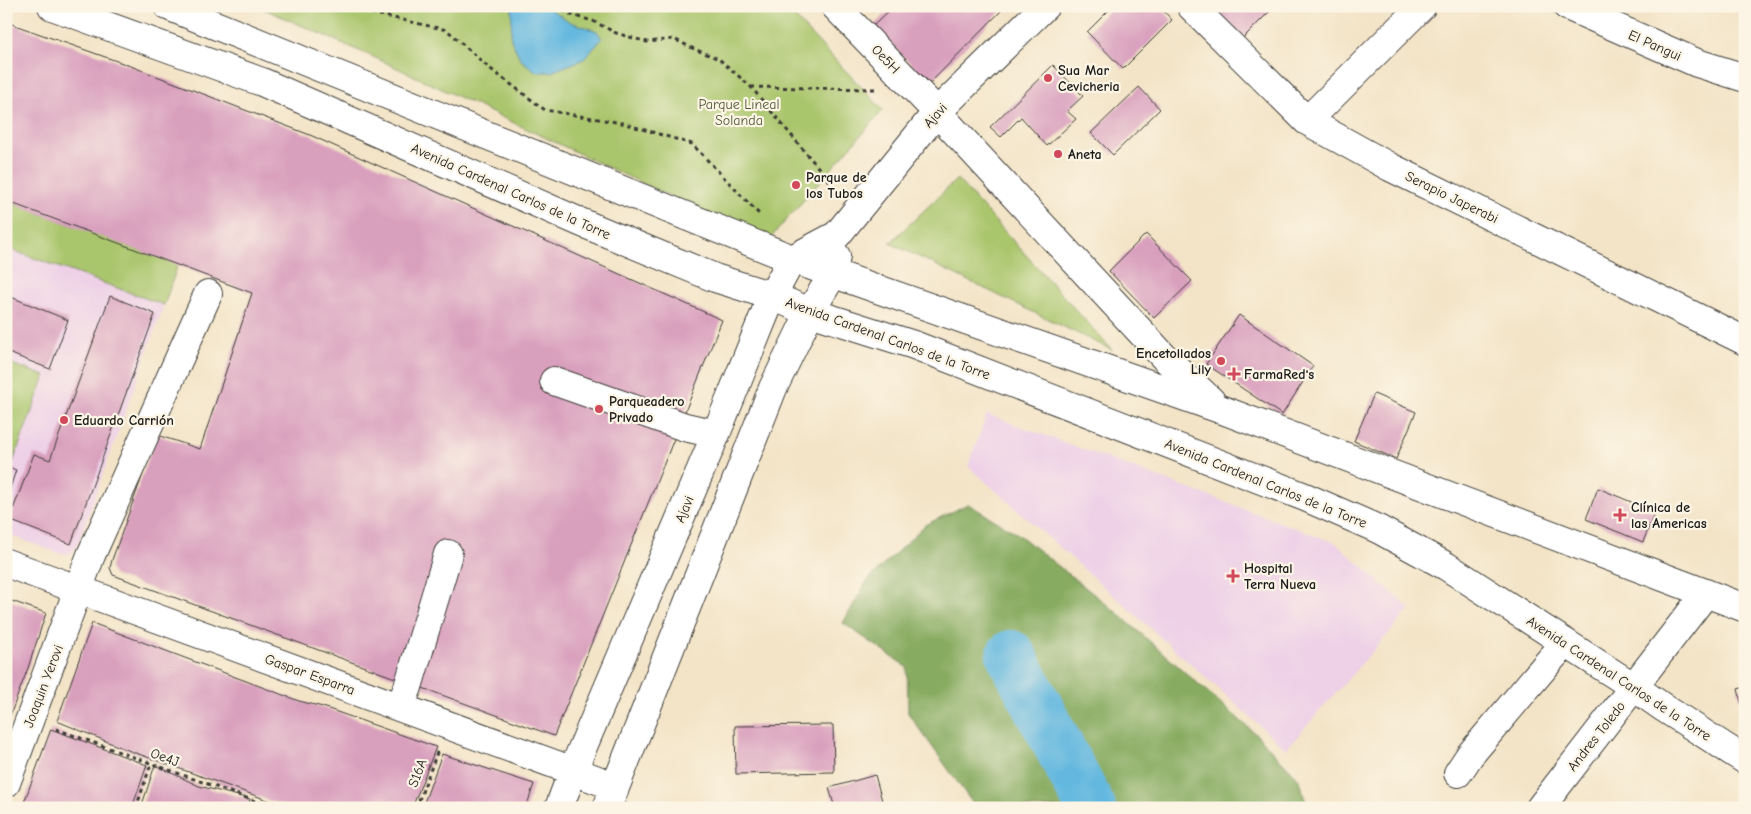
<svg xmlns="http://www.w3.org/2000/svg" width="1751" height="814" font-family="'Comic Neue',sans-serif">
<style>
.built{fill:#eed0e7}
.green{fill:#aac66d;stroke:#637144}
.forest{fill:#87ab60;stroke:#52643e}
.water{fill:#63b8df;stroke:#406a7e}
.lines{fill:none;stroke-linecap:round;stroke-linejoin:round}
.river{stroke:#63b8df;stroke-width:50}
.building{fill:#d9a0be}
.minor-casing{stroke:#3c3a36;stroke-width:30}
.path{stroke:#3c3a36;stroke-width:3;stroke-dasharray:4 4;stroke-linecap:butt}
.minor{stroke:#fff;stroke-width:28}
.poi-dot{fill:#d1495b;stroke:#fcf5e5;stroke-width:2}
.labels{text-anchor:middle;stroke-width:4.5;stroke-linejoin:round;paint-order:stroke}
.street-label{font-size:14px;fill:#1c1c1c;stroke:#fcf5e5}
.poi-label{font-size:14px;font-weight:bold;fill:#1c1c1c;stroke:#fcf5e5;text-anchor:start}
.park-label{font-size:14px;fill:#4e5838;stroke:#fcf5e5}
</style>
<rect width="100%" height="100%" fill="#fcf5e5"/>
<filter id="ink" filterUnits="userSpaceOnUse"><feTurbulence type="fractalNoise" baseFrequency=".02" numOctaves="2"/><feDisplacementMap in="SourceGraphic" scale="10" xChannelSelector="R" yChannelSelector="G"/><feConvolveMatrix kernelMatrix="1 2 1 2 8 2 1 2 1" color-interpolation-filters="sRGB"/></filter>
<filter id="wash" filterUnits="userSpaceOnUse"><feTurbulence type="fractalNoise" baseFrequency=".0096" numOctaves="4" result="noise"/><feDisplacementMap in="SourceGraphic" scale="20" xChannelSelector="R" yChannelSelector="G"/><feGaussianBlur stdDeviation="1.12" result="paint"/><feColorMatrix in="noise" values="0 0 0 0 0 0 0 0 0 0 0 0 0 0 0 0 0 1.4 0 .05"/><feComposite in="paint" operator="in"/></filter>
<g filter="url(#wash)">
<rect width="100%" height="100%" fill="#f3e4c7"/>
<path class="built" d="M6 248 164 305 77 546 71 553 61 554 6 534Z
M987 414 1336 543 1410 609 1286 749 968 466Z"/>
<path class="green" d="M257 6H784L883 110 767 242 378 59Z
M957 179 1112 350 890 243Z
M6 201 178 264 164 305 6 248Z
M6 362 45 376 11 467 6 465Z"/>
<path class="forest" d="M968 504 1018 534 1115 611 1258 736 1300 780 1307 808H976L908 713 907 667 843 623 867 581 925 525Z"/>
<path class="water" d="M512 6H546L570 22 597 31 602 39 584 59 551 72H537L521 60 511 40Z"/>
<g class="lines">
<path class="river" d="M1011 655 1091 808"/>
</g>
<g id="blocks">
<path class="building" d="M894 6H996L1001 11 930 83 873 26Z
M1113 6H1159L1172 20 1123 69 1087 32Z
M1210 6H1275L1242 39Z
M6 22 128 65 310 135 722 320 554 736 113 575 110 568 112 560 157 435 200 449 252 293 6 201Z
M1053 65 1083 96 1067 111 1076 119 1047 146 1021 117 1001 137 990 127Z
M1139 87 1160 109 1113 155 1091 133Z
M1146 234 1192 281 1154 318 1109 271Z
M6 295 68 320 50 369 6 352Z
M110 296 155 314 71 544 9 520 34 454 50 460Z
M1239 315 1313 366 1282 415 1206 364Z
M1374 394 1416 412 1396 459 1354 441Z
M6 466 16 470 7 497H6Z
M1598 488 1655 512 1643 542 1586 519Z
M6 599 46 613 28 668 6 726Z
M92 623 299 701 323 707 436 747 412 808H290L130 751 57 721Z
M1745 687V714H1744L1738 689Z
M833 725 834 772 736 774 735 726Z
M51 729 147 765 132 808H22Z
M442 754 534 784 526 808H422Z
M155 765 199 786 250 799 248 808H141Z
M875 775 884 808H835L829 788Z"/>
</g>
</g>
<g filter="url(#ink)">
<use href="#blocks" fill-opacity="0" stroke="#3c3a36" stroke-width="1"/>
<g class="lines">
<g class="minor-casing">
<path id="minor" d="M52 6 262 82 580 222 715 278 772 296 810 312 914 345 1305 497 1378 529 1446 566 1634 687 1664 708 1745 760
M168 6 792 259 1220 409 1745 608
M835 6 937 112 1164 357 1211 401
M1191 6 1307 121 1390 167 1745 341
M1567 6 1697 63 1745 78
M1307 121 1422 6
M554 381 685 427 716 434
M6 563 614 786
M400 707 408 687 448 554
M1458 773 1470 755 1551 659 1566 643
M6 783 91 555 208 294
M559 808 573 770 716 434 772 296 792 259 837 235 937 112 1045 6
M607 808 773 388 810 312 833 274 836 256
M1540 808 1706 593"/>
</g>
<path class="path" d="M340 6 447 30 488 67 545 110 622 123 692 144 759 214
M556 6 571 15 593 21 616 33 647 42 674 39 694 49 719 59 751 87 837 190
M751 87 875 89
M56 729 274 808
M136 808 151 764
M416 808 438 750"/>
<use href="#minor" class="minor"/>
</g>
</g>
<g class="poi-dot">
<circle cx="1048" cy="78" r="5"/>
<circle cx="1058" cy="154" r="5"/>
<circle cx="796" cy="185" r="5"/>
<circle cx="1221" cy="361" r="5"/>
<path d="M1231.5 366.5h5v5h5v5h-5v5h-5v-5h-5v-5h5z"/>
<circle cx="599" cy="409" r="5"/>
<circle cx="64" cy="420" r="5"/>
<path d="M1617.5 507.5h5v5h5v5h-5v5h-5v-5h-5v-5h5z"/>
<path d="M1230.5 568.5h5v5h5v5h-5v5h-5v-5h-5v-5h5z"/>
</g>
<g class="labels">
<g class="street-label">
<text transform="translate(1655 45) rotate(24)" y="5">El Pangui</text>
<text transform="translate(886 59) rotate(46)" y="5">Oe5H</text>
<text transform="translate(935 115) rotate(-48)" y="5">Ajavi</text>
<text transform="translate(511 191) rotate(24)" y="5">Avenida Cardenal Carlos de la Torre</text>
<text transform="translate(1452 197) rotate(26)" y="5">Serapio Japerabi</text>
<text transform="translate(888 338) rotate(20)" y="5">Avenida Cardenal Carlos de la Torre</text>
<text transform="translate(1266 483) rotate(22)" y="5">Avenida Cardenal Carlos de la Torre</text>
<text transform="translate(684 509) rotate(-67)" y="5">Ajavi</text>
<text transform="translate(310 674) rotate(20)" y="5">Gaspar Esparra</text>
<text transform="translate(1619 678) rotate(33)" y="5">Avenida Cardenal Carlos de la Torre</text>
<text transform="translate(43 686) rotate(-69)" y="5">Joaquin Yerovi</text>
<text transform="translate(1596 736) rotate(-52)" y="5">Andres Toledo</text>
<text transform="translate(165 757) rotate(20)" y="5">Oe4J</text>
<text transform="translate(417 773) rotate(-69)" y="5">S16A</text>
</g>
<g class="poi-label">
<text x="1058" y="75">Sua Mar<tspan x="1058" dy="16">Cevicheria</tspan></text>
<text x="1068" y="159">Aneta</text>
<text x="806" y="182">Parque de<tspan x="806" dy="16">los Tubos</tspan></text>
<text x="1211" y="358" text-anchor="end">Encetollados<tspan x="1211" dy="16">Lily</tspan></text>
<text x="1244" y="379">FarmaRed's</text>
<text x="609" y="406">Parqueadero<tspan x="609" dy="16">Privado</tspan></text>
<text x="74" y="425">Eduardo Carrión</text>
<text x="1631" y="512">Clínica de<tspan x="1631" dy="16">las Americas</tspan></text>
<text x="1244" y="573">Hospital<tspan x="1244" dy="16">Terra Nueva</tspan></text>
</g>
<g class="park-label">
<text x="739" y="109">Parque Lineal<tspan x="739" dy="16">Solanda</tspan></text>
</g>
</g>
<rect width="1751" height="814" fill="none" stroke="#fcf5e5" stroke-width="25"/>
</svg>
